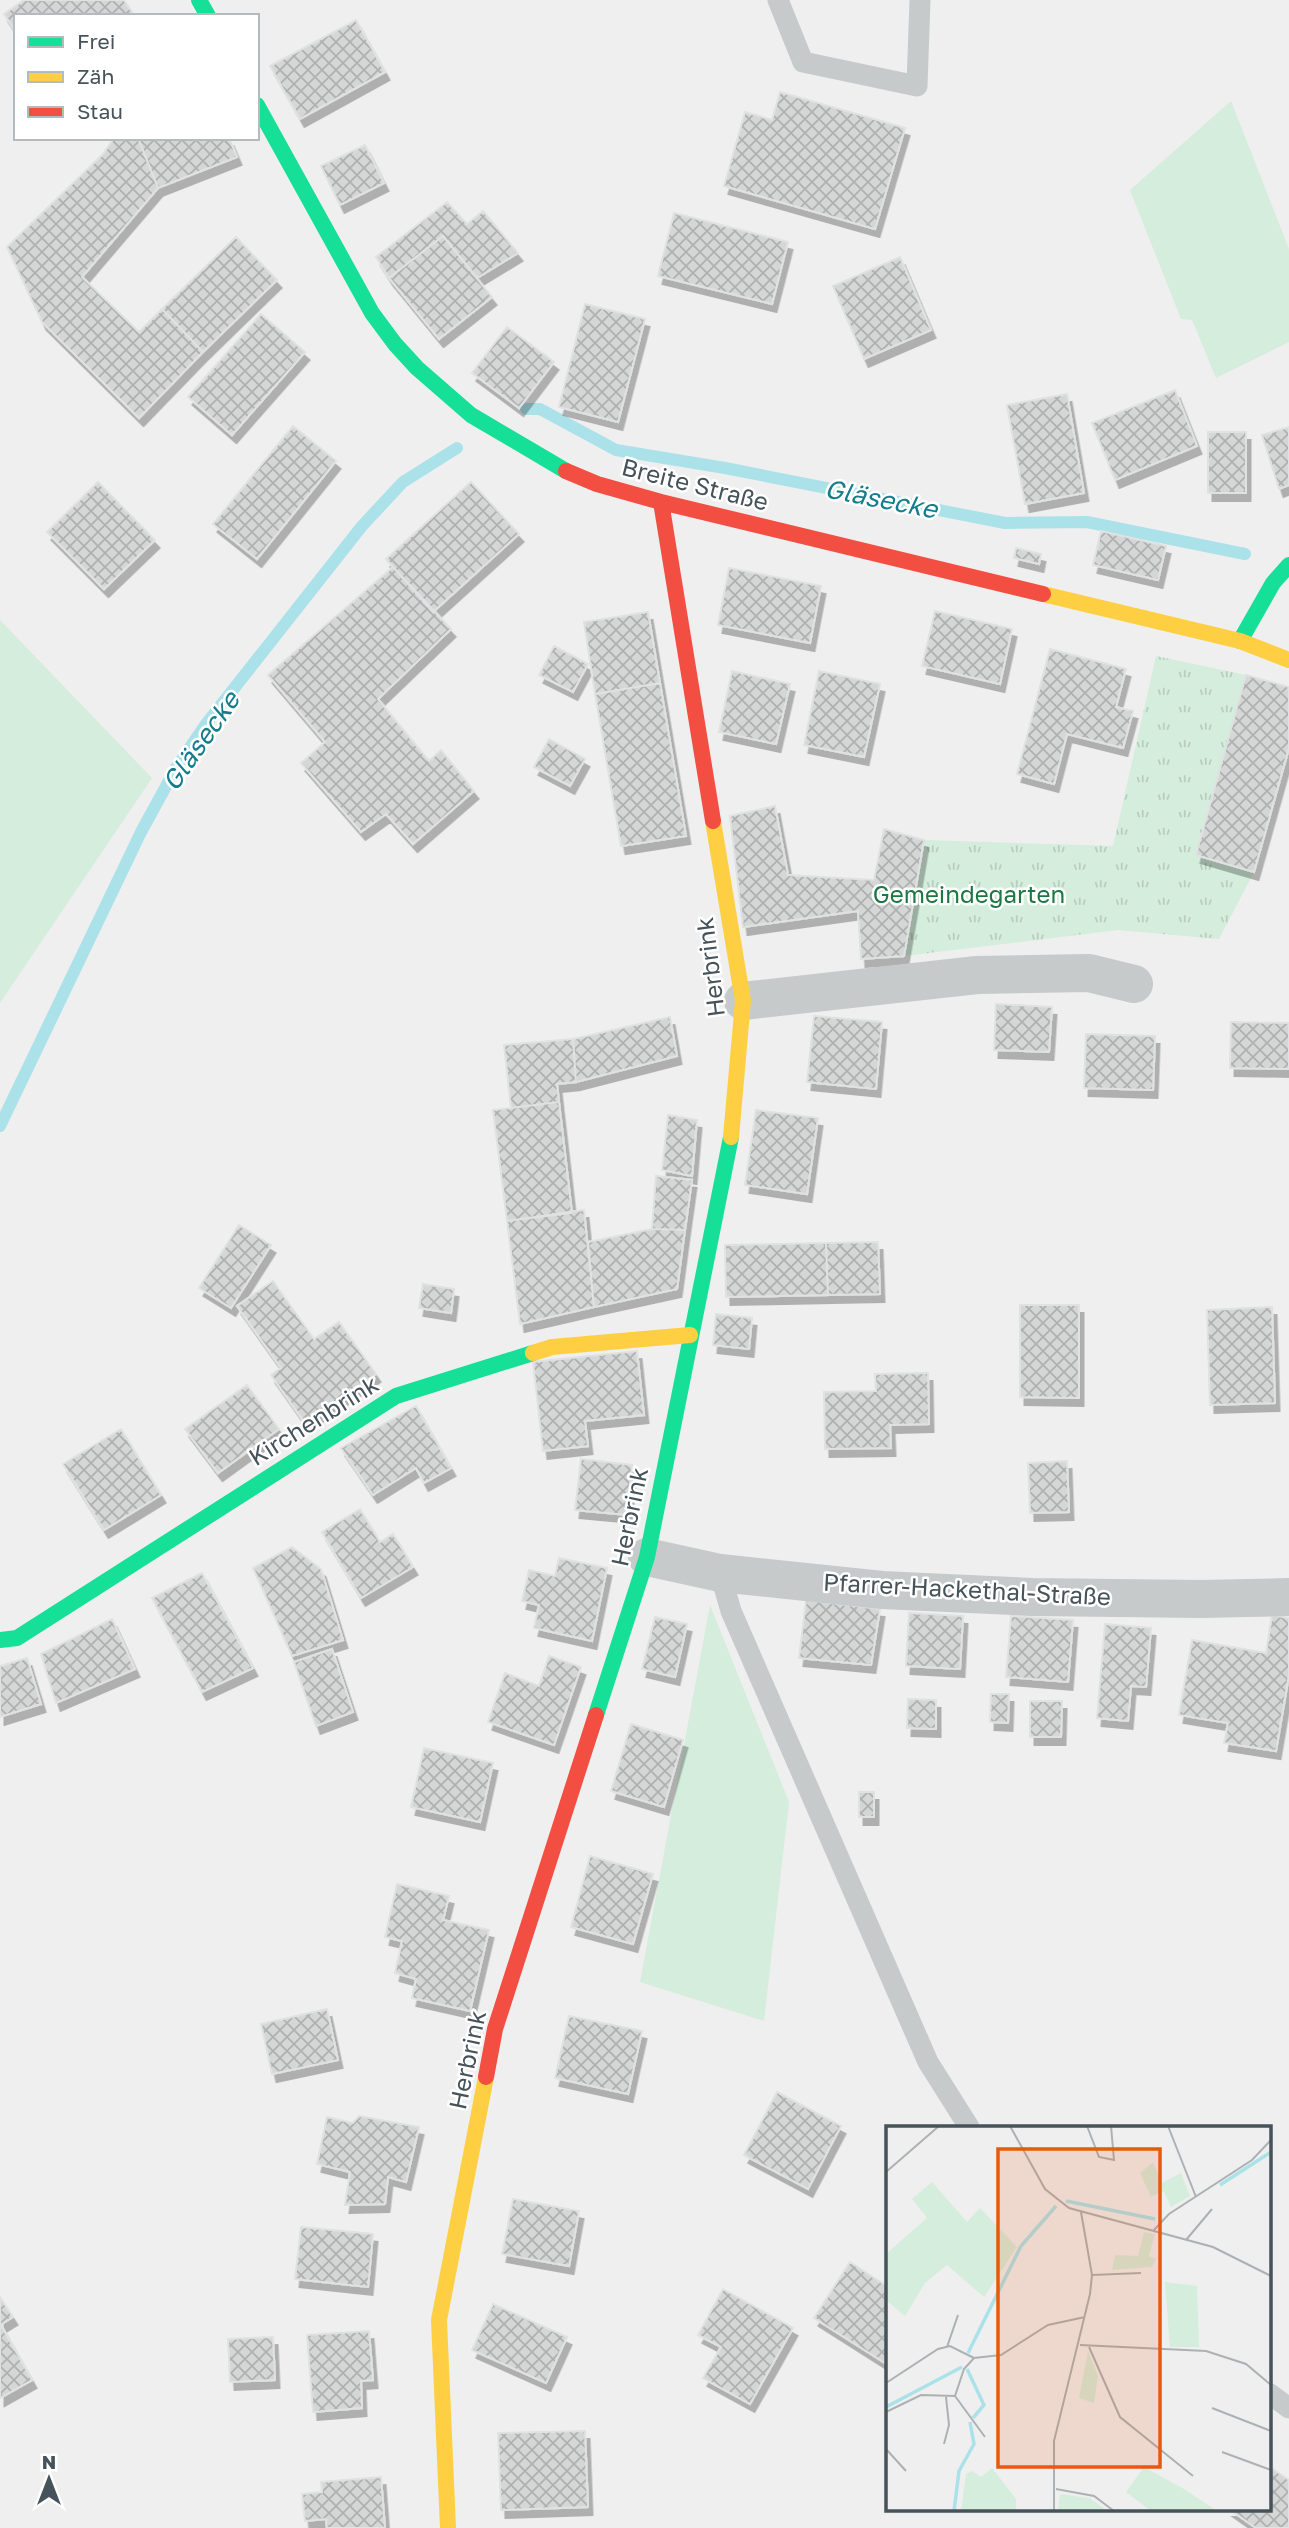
<svg xmlns="http://www.w3.org/2000/svg" width="1289" height="2528" font-family="'Golos Text',sans-serif">
<style>
.green{fill:#d4eddc}
.park{fill:url(#park-tufts)}
.lines{fill:none;stroke-linecap:round;stroke-linejoin:round}
.stream{stroke:#abe2e9;stroke-width:12}
.building{fill:url(#building-cross-hatch);stroke:#e0e1e2;stroke-width:2;filter:url(#shadow)}
.lane{stroke:#c6cacb;stroke-width:21}
.street{stroke:#c6cacb;stroke-width:38}
.fast{stroke:#16e098;stroke-width:16}
.slow{stroke:#ffcf43;stroke-width:16}
.jam{stroke:#f24e42;stroke-width:16}
.labels{text-anchor:middle;stroke-width:5;stroke-linejoin:round;paint-order:stroke}
.street-label{font-size:24px;fill:#47535a;stroke:#fff}
.park-label{font-size:24px;fill:#1c7741;stroke:#fff}
.water-label{font-size:26px;font-style:italic;fill:#147d8b;stroke:#fff}
.inset-river{fill:none;stroke:#abe2e9;stroke-width:3.5}
.inset-road{fill:none;stroke:#acb1b3;stroke-width:2}
.view{fill:#e8590c;fill-opacity:0.15;stroke:#e8590c;stroke-width:3.5}
.inset-edge{fill:none;stroke:#47535a;stroke-width:3.5}
</style>
<defs>
<pattern id="park-tufts" width="24" height="20" patternUnits="userSpaceOnUse" patternTransform="scale(1.75)"><rect width="24" height="20" fill="#d4eddc"/><path d="M3 7l-1-3M5 7V3M7 7l1-3M15 17l-1-3M17 17v-4M19 17l1-3" fill="none" stroke="#b7cdbf"/></pattern>
<pattern id="building-cross-hatch" width="8" height="8" patternUnits="userSpaceOnUse" patternTransform="scale(1.75)"><rect width="8" height="8" fill="#d5d7d7"/><path d="M0 0l8 8M0 8l8-8" fill="none" stroke="#afb1b1"/></pattern>
<filter id="shadow"><feDropShadow dx="4.5" dy="8" stdDeviation="0" flood-color="#0004"/></filter>
</defs>
<rect width="100%" height="100%" fill="#efefef"/>
<path class="green" d="M1231 101 1289 249V342L1216 378 1192 320 1181 319 1130 190Z
M0 620 152 778 0 1003Z
M710 1605 789 1802 764 2021 640 1982Z"/>
<path class="park" d="M1156 656 1246 675 1196 855 1254 872 1219 939 1118 930 904 956 924 840 1113 846Z"/>
<g class="lines">
<path class="stream" d="M526 409H540L616 450 725 468 1005 523 1087 522 1245 554
M0 1126 141 832 176 768 206 724 362 526 403 482 457 448"/>
</g>
<path class="building" d="M24 0H124L134 15 16 16V32L4 14Z
M356 20 385 72 300 119 270 66Z
M780 92 905 128 875 229 724 186 745 112 772 120Z
M114 138H138L158 188 82 277 139 332 162 309 203 352 139 418 42 322 7 247 103 154Z
M138 138H229L237 157 158 188Z
M365 145 384 183 340 205 321 166Z
M447 202 467 224 483 211 518 253 477 278 443 236 389 278 376 257Z
M674 213 788 242 772 304 658 276Z
M443 236 492 297 439 339 389 278Z
M236 237 277 280 203 352 162 309Z
M900 257 931 330 864 359 833 286Z
M585 304 645 319 618 422 559 407Z
M261 314 305 352 232 435 188 397Z
M507 327 554 362 519 408 472 373Z
M1175 390 1197 446 1115 480 1092 423Z
M1067 394 1084 493 1025 504 1007 405Z
M293 426 336 461 257 559 213 524Z
M1289 427V485L1279 489 1262 435Z
M1208 432H1246V493H1208Z
M98 482 155 540 104 589 47 532Z
M471 482 519 534 433 612 386 559Z
M1101 531 1166 546 1158 580 1093 565Z
M1016 548 1041 554 1039 564 1014 558Z
M393 567 451 629 378 699 429 761 441 750 474 791 413 844 386 814 361 832 301 763 325 742 268 675Z
M729 568 821 586 810 643 718 625Z
M935 611 1012 629 1000 684 922 666Z
M648 612 660 683 595 694 584 622Z
M554 646 588 664 573 692 539 675Z
M1050 649 1126 669 1116 707 1133 711 1123 748 1067 734 1054 784 1017 774Z
M732 671 790 684 776 744 719 732Z
M819 671 880 684 864 757 804 745Z
M1246 675 1289 687V748L1254 872 1196 855Z
M660 683 686 836 621 846 595 694Z
M549 739 585 759 570 786 534 767Z
M775 806 788 875 874 880 884 829 924 840 904 956 861 959 858 911 743 927 730 816Z
M996 1004 1052 1007 1049 1052 994 1050Z
M814 1016 882 1022 876 1089 807 1082Z
M670 1017 677 1056 576 1082 573 1039Z
M1231 1022 1289 1023V1069L1230 1068Z
M1086 1034 1155 1036 1153 1090 1084 1088Z
M573 1039 576 1082 557 1084 559 1102 511 1108 504 1045Z
M559 1102 572 1213 507 1221 493 1110Z
M756 1110 818 1118 807 1194 745 1185Z
M668 1115 697 1120 692 1176 662 1170Z
M656 1176 692 1180 685 1230 652 1229Z
M584 1210 594 1307 520 1324 507 1221Z
M239 1225 271 1245 231 1308 199 1288Z
M652 1229 685 1230 677 1289 594 1307 588 1242Z
M878 1242 880 1294 828 1295 826 1243Z
M826 1243 828 1295 726 1297 725 1245Z
M273 1281 314 1339 339 1322 376 1374 305 1423 271 1375 281 1368 237 1306Z
M423 1284 454 1289 451 1313 419 1308Z
M1020 1305H1079V1398L1020 1397Z
M1272 1307 1275 1403 1210 1405 1207 1310Z
M716 1314 752 1318 749 1349 713 1345Z
M637 1351 644 1415 585 1421 588 1446 543 1451 533 1362Z
M928 1373 929 1424 890 1425 891 1448 825 1449 824 1392 876 1391 875 1374Z
M247 1385 279 1429 218 1473 185 1429Z
M416 1406 451 1468 424 1483 416 1468 373 1495 341 1448Z
M121 1429 161 1495 104 1530 63 1464Z
M581 1459 632 1465 627 1515 575 1510Z
M1067 1461 1069 1512 1030 1513 1028 1463Z
M360 1509 380 1542 393 1534 413 1567 361 1598 322 1532Z
M292 1547 321 1569 343 1640 292 1656 253 1568Z
M559 1558 607 1568 592 1641 534 1628 539 1605 522 1601 529 1570 555 1576Z
M202 1573 253 1668 202 1692 152 1598Z
M806 1600 880 1609 871 1665 799 1658Z
M909 1613 963 1616 960 1669 906 1666Z
M1272 1615 1289 1618V1675L1276 1751 1224 1743 1228 1723 1179 1715 1192 1640 1266 1653Z
M1011 1616 1073 1620 1068 1682 1006 1677Z
M655 1617 687 1624 675 1677 642 1669Z
M112 1619 135 1669 56 1703 41 1654Z
M1105 1624 1151 1628 1146 1687 1131 1686 1128 1721 1097 1718Z
M332 1649 353 1712 316 1726 294 1662Z
M549 1656 581 1667 554 1745 488 1722 505 1673 539 1686Z
M27 1658 41 1704 0 1717V1666Z
M991 1694H1009L1008 1723 990 1722Z
M908 1699 936 1700V1729L907 1728Z
M1030 1701H1062L1061 1737H1030Z
M631 1724 683 1740 664 1807 611 1791Z
M424 1748 493 1763 480 1822 411 1807Z
M859 1792H874V1817H859Z
M590 1856 653 1874 633 1944 571 1927Z
M397 1884 449 1896 443 1920 489 1930 470 2011 412 1998 416 1979 395 1973 402 1941 385 1937Z
M327 2009 338 2060 272 2074 261 2024Z
M569 2016 642 2031 628 2094 555 2078Z
M777 2092 841 2126 808 2189 744 2155Z
M359 2116 419 2127 406 2182 388 2177 385 2204 345 2205 350 2172 317 2164 327 2117 353 2123Z
M513 2199 579 2211 569 2266 502 2254Z
M301 2227 373 2234 368 2287 295 2279Z
M850 2262 888 2287V2365L814 2318Z
M723 2289 793 2328 750 2404 703 2378 721 2347 698 2335Z
M0 2297 13 2317 0 2325Z
M493 2304 567 2337 546 2383 472 2350Z
M1 2325 32 2380 0 2398V2325Z
M369 2331 373 2380 361 2381 362 2408 313 2412 307 2335Z
M273 2337 275 2380 230 2382 228 2339Z
M585 2431 588 2507 501 2510 498 2433Z
M1270 2467 1289 2480V2528H1256L1229 2509H1270Z
M381 2477 385 2528H327L326 2519 305 2521 302 2494 322 2492 321 2482Z"/>
<g class="lines">
<path class="lane" d="M778 0 803 62 917 86 920 0
M720 1573 731 1611 928 2062 969 2127
M1270 2394 1289 2408"/>
<path class="street" d="M743 1001 977 975 1089 973 1134 984
M647 1557 720 1573 882 1590 1032 1597 1201 1599 1289 1597"/>
<path class="fast" d="M199 0 208 16
M257 105 372 313 395 344 417 368 471 415 566 471
M1240 641 1273 583 1289 565
M0 1640 17 1638 396 1396 533 1353
M596 1715 647 1557 731 1137"/>
<path class="slow" d="M1043 594 1240 641 1289 660
M713 821 743 1001 731 1137
M533 1353 552 1347 690 1335
M448 2528 439 2320 486 2077"/>
<path class="jam" d="M566 471 597 484 661 502 1043 594
M661 502 713 821
M486 2077 495 2029 596 1715"/>
</g>
<g class="labels">
<g class="street-label">
<text transform="translate(695 485) rotate(14)" y="8">Breite Straße</text>
<text transform="translate(711 967) rotate(-97)" y="8">Herbrink</text>
<text transform="translate(314 1421) rotate(-32)" y="8">Kirchenbrink</text>
<text transform="translate(630 1517) rotate(-78)" y="8">Herbrink</text>
<text transform="translate(967 1590) rotate(3)" y="8">Pfarrer-Hackethal-Straße</text>
<text transform="translate(468 2060) rotate(-78)" y="8">Herbrink</text>
</g>
<g class="park-label">
<text x="969" y="903">Gemeindegarten</text>
</g>
<g class="water-label">
<text transform="translate(881 499) rotate(11)" y="9">Gläsecke</text>
<text transform="translate(201 741) rotate(-55)" y="9">Gläsecke</text>
</g>
</g>
<g transform="translate(886 2126)">
<rect width="385" height="385" fill="#efefef"/>
<path d="M267 36 276 57 295 47 304 70 285 81 278 65 265 71 254 47ZM46 56 81 96 94 82 131 121 98 171 61 139 39 157 19 190 0 174V128L41 92 26 73ZM279 156 311 160 313 221H284ZM202 225 212 250 208 277 193 272ZM258 341 298 363 331 385H265L240 366ZM106 342 130 373V385H75L80 348 86 345 95 351Z" fill="#d4eddc"/>
<path d="M174 368 203 372 222 385H172Z" fill="#d4eddc"/>
<path d="M258 106 269 108 263 130 270 133 266 141 226 144 229 129 252 130Z" fill="#d4eddc"/>
<path class="inset-river" d="M334 59 385 26M180 75 269 93M82 227 135 120 170 80M81 243 98 279 87 292M0 281 76 241M68 385 73 345 88 318 84 296"/>
<path class="inset-road" d="M124 0 159 63 183 82 327 121 385 150M201 0 213 31 228 34 225 0M282 0 310 71M0 46 53 0M268 104 283 88 366 34 385 14M300 114 326 83M206 149 255 147M194 219 320 225 360 238 385 259M61 221 72 189M203 221 234 291 307 350M0 257 52 223 64 220 88 232M69 270 99 311M326 282 385 305M0 286 35 269 69 270 78 243 88 232 115 229 162 199 199 191M58 318 63 299 60 271M0 323 20 345M336 326 385 344M170 363 208 370 228 385M168 385V315L204 168 206 149 195 86"/>
<path class="view" d="M112 23H274V341H112Z"/>
<rect width="385" height="385" class="inset-edge"/>
</g>
<rect x="14" y="14" width="245" height="126" fill="#ffffff" stroke="#b5babd" stroke-width="2"/>
<rect x="28" y="37" width="35" height="10" fill="#16e098" stroke="#b5babd" stroke-width="2"/>
<text x="77" y="49" font-size="21" fill="#47535a">Frei</text>
<rect x="28" y="72" width="35" height="10" fill="#ffcf43" stroke="#b5babd" stroke-width="2"/>
<text x="77" y="84" font-size="21" fill="#47535a">Zäh</text>
<rect x="28" y="107" width="35" height="10" fill="#f24e42" stroke="#b5babd" stroke-width="2"/>
<text x="77" y="119" font-size="21" fill="#47535a">Stau</text>
<g transform="translate(49 2479)" stroke="#ffffff" stroke-width="5" paint-order="stroke">
<path d="M0-5L12 26L0 18L-12 26Z" fill="#47535a"/>
<text y="-10" font-size="19" font-weight="bold" text-anchor="middle" fill="#47535a">N</text>
</g>
</svg>
